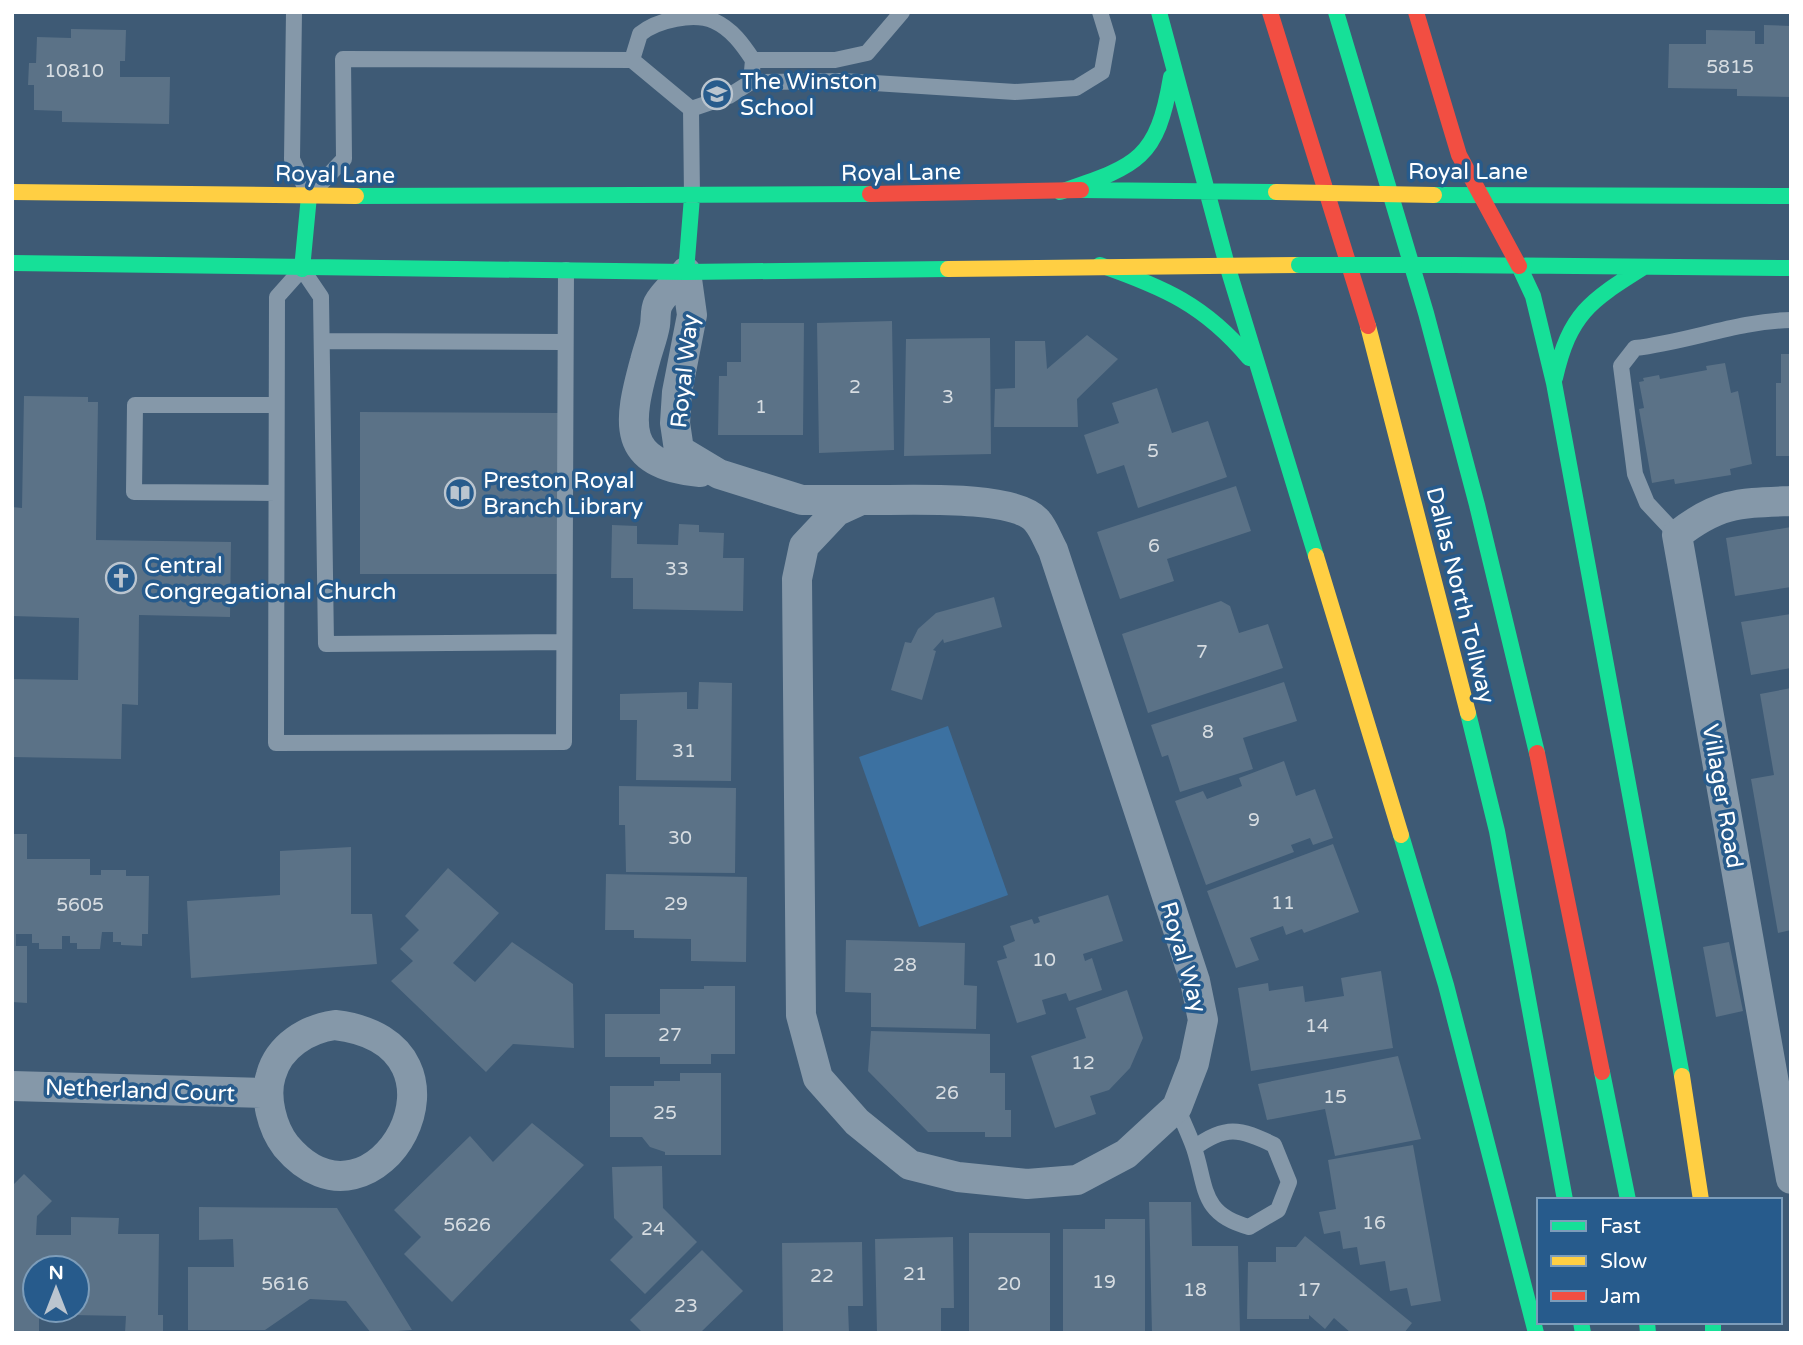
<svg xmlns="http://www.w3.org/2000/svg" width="1803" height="1345" font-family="'Varela Round',sans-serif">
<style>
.green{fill:#3c71a1}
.building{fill:#5b7287}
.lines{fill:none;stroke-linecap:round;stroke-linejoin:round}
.lane{stroke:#8598a9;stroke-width:16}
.street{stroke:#8598a9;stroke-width:30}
.fast{stroke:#16e098;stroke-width:16}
.slow{stroke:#ffcf43;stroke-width:16}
.jam{stroke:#f24e42;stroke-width:16}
.fast-bridge{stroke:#16e098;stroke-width:16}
.slow-bridge{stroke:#ffcf43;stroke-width:16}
.labels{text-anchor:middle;stroke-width:7;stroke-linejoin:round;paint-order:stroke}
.number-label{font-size:19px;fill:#d6dce1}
.poi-label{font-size:23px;fill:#fff;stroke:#275b8c;text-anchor:start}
.street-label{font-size:23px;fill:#fff;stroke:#275b8c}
</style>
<rect width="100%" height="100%" fill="#3e5a75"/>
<path class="green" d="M948 726 1008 895 919 927 859 757Z"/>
<path class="building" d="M1764 25 1791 26V97L1737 96V89L1668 88 1669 44H1706V30L1755 31V44H1764Z
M71 29 126 30 125 61H120V77H170L169 124 62 122V111L34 110V85H28L29 63H36L37 37 71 38Z
M892 321 894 450 819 453 817 323Z
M741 323H804L803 435H718L719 376H727V362H741Z
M1087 335 1118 359 1077 399 1078 427H994L995 389 1015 388V341H1045L1047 369Z
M990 338 991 454 904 456 906 339Z
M1781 354H1791V456H1776V383H1781Z
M1725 363 1731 393 1738 391 1752 464 1730 469 1731 475 1675 484 1674 479 1652 483 1639 409 1644 408 1639 382 1644 381 1643 378 1659 375 1660 379 1707 370 1706 366Z
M1157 388 1172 433 1208 421 1227 477 1138 508 1124 465 1097 474 1084 435 1119 423 1112 403Z
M24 396 88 397V402H98L96 540 231 542 230 617 139 615 138 705 122 704 121 759 12 757V679L78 680 79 618 12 616V507L22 508Z
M360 412 559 413V574H360Z
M1236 486 1251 531 1167 559 1174 581 1120 599 1097 532Z
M679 524 699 525V532L724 533 723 558H744L743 611 633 609V578H611L612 525 637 526V544L678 545Z
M1791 527V587L1735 596 1726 538Z
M994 597 1002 627 944 643 943 639 933 650 936 651 922 700 891 690 905 642 911 643 918 629 936 613Z
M1221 601 1230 606 1239 633 1268 624 1283 668 1148 713 1122 634Z
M1791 614V668L1751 675 1741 622Z
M699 682 732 683 731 781 636 780 637 720H620V694L687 692V709H698Z
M1284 682 1297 721 1243 738 1253 769 1180 792 1168 755 1162 757 1151 725Z
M1791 688V930L1778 933 1751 779 1774 775 1760 694Z
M1284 761 1296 796 1315 789 1333 838 1313 845 1310 838 1291 845 1294 852 1206 885 1175 801 1203 791 1207 799 1242 786 1239 778Z
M619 786 736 788 735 873 626 872 625 825H619Z
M12 834H27V859H90V875H101V870H126V876H149L148 934H142V946L121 945V942H113V932H102L100 949H77V943H70V936H62V949H39V943H32V934H16V946H27V1003L12 1002Z
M1333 844 1359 912 1304 933 1302 929 1286 935 1283 926 1250 938 1259 960 1236 968 1207 891Z
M351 847V914H372L377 964 191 978 187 901 280 895V851Z
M448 868 499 913 453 963 475 982 512 942 573 984 574 1048 513 1044 486 1072 391 981 413 961 400 949 419 930 405 916Z
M606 874 747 877 746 962 691 961V939L634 938V930H605Z
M1108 895 1123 941 1083 954 1085 961 1092 958 1102 990 1069 1001 1066 993 1042 1000 1046 1014 1017 1023 997 961 1007 958 1003 946 1015 941 1010 926 1032 919 1034 924 1040 922 1038 917Z
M846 940 965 943 964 985 977 986 976 1029 871 1027V993L845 992Z
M1729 942 1743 1011 1716 1017 1703 947Z
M1381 971 1393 1048 1251 1071 1238 988 1268 983 1269 991 1303 986 1305 1002 1344 996 1341 978Z
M704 986H735V1054H711V1064H660V1057H605V1014H660V989H704Z
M1127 990 1143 1038 1130 1068 1109 1090 1090 1096 1096 1114 1055 1128 1031 1056 1086 1038 1076 1008Z
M871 1031 990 1034V1073H1005V1110H1011V1137H985V1132H928L868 1071Z
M1398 1056 1421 1139 1335 1156 1325 1109 1267 1120 1258 1084Z
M680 1073H721V1155H665V1152L650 1147 642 1137H610V1086H654V1081H680Z
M532 1123 584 1165 452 1302 404 1254 421 1237 394 1210 470 1136 493 1162Z
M1413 1145 1441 1301 1411 1306 1407 1288 1390 1291 1385 1261 1360 1265 1357 1247 1343 1249 1340 1231 1324 1234 1319 1212 1336 1209 1328 1160Z
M662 1166 663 1208 697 1242 645 1294 610 1260 633 1237 614 1218 612 1167Z
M24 1174 52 1201 37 1216 36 1235H71V1217L119 1218 118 1234H159L158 1315H163V1333H125L126 1316 72 1315V1310H77V1268H35V1310H39V1333H12V1186Z
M1149 1202H1191L1192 1246H1238L1240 1333H1152Z
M199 1207 337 1208 412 1330 371 1333 346 1301 310 1299 265 1330H188V1267H234L233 1239 199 1240Z
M1105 1219H1145V1333H1063V1229H1105Z
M969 1233H1050V1333H969Z
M1305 1236 1412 1323 1404 1333H1351L1334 1318 1325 1329 1309 1315V1319H1247L1248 1262H1276V1247H1296Z
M953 1237 954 1308H941V1333H877L875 1239Z
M862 1242 863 1306H848L849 1333H783L782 1243Z
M702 1250 743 1291 700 1333H643L630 1320Z"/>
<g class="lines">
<path class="lane" d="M294 12 292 159 309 196 344 159 343 59 632 60 691 109
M632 60 640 34C657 20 694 12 714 21 732 29 743 45 753 60L751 82 729 96 691 109
M753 60H835L867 53 902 12
M751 82 843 81 1015 92 1076 88 1102 72 1108 38 1100 12
M691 109 692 197
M322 341 564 342
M276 405H135L134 492 276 493
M1677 535 1647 503 1635 474 1621 366 1635 348C1688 342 1738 321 1791 320
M564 642 326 644 321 297 302 269 277 297 276 743 564 742 566 270
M1177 1107C1182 1120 1189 1134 1194 1148 1207 1187 1200 1214 1249 1227L1278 1210 1289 1182 1274 1145C1240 1128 1225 1125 1194 1148"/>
<path class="street" d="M686 272 692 315 677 392 675 423 679 450 719 474 802 500H859
M686 272C678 282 664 292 658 304 655 310 656 319 655 325 653 337 648 349 645 361 628 423 620 465 700 472
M861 500C898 501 1014 493 1037 521 1044 529 1048 541 1053 550L1195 981 1203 1020 1194 1063 1177 1107 1126 1154 1077 1180 1027 1184 958 1177 910 1165 857 1122 818 1078 801 1015 797 579 804 546 837 511Z
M1791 501C1740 503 1719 502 1677 535L1791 1179
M335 1025C492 1044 375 1252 286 1146 272 1128 264 1097 271 1075 279 1046 307 1029 335 1025Z
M12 1086 268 1093"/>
<path class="fast" d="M1159 12 1227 265 1316 556
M1336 12 1426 313 1477 505 1537 753
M1081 190 1276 192
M1060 192C1136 166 1157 161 1171 77
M1434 195 1791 196
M356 196 870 194
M12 263 686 272 948 269
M1100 265C1163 287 1205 305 1249 358
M1454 265 1791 268
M1519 266 1533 296 1554 383 1682 1076
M302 269 309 196
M686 272 692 197
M1555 378C1570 313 1590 301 1644 267
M1468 713 1497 831 1565 1200
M1401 835 1446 985 1536 1333
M1602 1072 1628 1200
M1581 1322 1583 1333
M1647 1322 1648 1333
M1713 1322V1333"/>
<path class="slow" d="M12 192 356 196
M948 269 1299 265
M1368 326 1468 713
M1316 556 1401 835
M1682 1076 1701 1200"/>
<path class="jam" d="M1270 12 1368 326
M1416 12 1459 155 1519 266
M870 194 1081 190
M1537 753 1602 1072"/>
<path class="fast-bridge" d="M1299 265H1454"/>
<path class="slow-bridge" d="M1276 192 1434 195"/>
</g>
<defs>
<g id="school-ring" transform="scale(1.575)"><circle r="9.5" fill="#275b8c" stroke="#bbc5cf" stroke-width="1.5"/><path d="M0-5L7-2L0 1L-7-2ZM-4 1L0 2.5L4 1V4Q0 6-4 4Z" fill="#bbc5cf"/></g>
<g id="library-ring" transform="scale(1.575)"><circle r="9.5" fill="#275b8c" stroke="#bbc5cf" stroke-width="1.5"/><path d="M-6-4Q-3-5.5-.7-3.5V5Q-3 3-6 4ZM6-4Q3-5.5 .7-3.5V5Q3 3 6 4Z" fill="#bbc5cf"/></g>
<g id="church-ring" transform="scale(1.575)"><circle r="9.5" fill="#275b8c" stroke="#bbc5cf" stroke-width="1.5"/><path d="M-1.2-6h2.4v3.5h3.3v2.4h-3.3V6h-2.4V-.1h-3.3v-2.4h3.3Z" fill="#bbc5cf"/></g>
</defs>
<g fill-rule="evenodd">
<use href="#school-ring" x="717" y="94"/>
<use href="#library-ring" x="460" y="493"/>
<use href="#church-ring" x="121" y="578"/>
</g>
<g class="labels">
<g class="number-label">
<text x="1730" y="73">5815</text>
<text x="74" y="77">10810</text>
<text x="855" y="393">2</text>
<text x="948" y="403">3</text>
<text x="761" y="413">1</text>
<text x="1153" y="457">5</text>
<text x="1154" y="552">6</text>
<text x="677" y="575">33</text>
<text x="1202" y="658">7</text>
<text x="1208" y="738">8</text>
<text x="684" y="757">31</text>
<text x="1254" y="826">9</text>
<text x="680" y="844">30</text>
<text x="1283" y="909">11</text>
<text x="676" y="910">29</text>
<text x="80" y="911">5605</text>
<text x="1044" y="966">10</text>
<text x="905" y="971">28</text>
<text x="1317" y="1032">14</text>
<text x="670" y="1041">27</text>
<text x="1083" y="1069">12</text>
<text x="947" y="1099">26</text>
<text x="1335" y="1103">15</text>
<text x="665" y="1119">25</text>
<text x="1374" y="1229">16</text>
<text x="467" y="1231">5626</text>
<text x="653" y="1235">24</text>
<text x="915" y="1280">21</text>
<text x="822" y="1282">22</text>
<text x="1104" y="1288">19</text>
<text x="285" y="1290">5616</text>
<text x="1009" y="1290">20</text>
<text x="1195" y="1296">18</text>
<text x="1309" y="1296">17</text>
<text x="686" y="1312">23</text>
</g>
<g class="poi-label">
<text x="740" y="89">The Winston<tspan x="740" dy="26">School</tspan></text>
<text x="483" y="488">Preston Royal<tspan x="483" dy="26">Branch Library</tspan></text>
<text x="144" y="573">Central<tspan x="144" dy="26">Congregational Church</tspan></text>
</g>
<g class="street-label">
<text x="1468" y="179">Royal Lane</text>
<text transform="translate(901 172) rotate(-1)" y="8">Royal Lane</text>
<text transform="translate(335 174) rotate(1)" y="8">Royal Lane</text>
<text transform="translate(684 371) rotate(-84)" y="8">Royal Way</text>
<text transform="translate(1461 595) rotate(76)" y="8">Dallas North Tollway</text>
<text transform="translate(1723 796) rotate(80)" y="8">Villager Road</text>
<text transform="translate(1184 957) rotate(74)" y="8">Royal Way</text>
<text transform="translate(140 1090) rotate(2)" y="8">Netherland Court</text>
</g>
</g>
<rect width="1803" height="1345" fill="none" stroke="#ffffff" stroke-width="28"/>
<rect x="1537" y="1198" width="245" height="126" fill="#275b8c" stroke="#7d9dba" stroke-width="2"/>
<rect x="1551" y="1221" width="35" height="10" fill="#16e098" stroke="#7d9dba" stroke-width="2"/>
<text x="1600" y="1233" font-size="21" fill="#ffffff">Fast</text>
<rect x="1551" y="1256" width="35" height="10" fill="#ffcf43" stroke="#7d9dba" stroke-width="2"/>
<text x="1600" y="1268" font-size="21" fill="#ffffff">Slow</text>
<rect x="1551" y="1291" width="35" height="10" fill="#f24e42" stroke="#7d9dba" stroke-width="2"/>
<text x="1600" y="1303" font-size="21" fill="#ffffff">Jam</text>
<g transform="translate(56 1289)"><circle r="33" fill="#275b8c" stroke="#7d9dba" stroke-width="2"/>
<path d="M0-5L12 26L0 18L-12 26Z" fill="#bbc5cf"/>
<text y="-10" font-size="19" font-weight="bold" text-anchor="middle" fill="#ffffff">N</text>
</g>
</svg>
